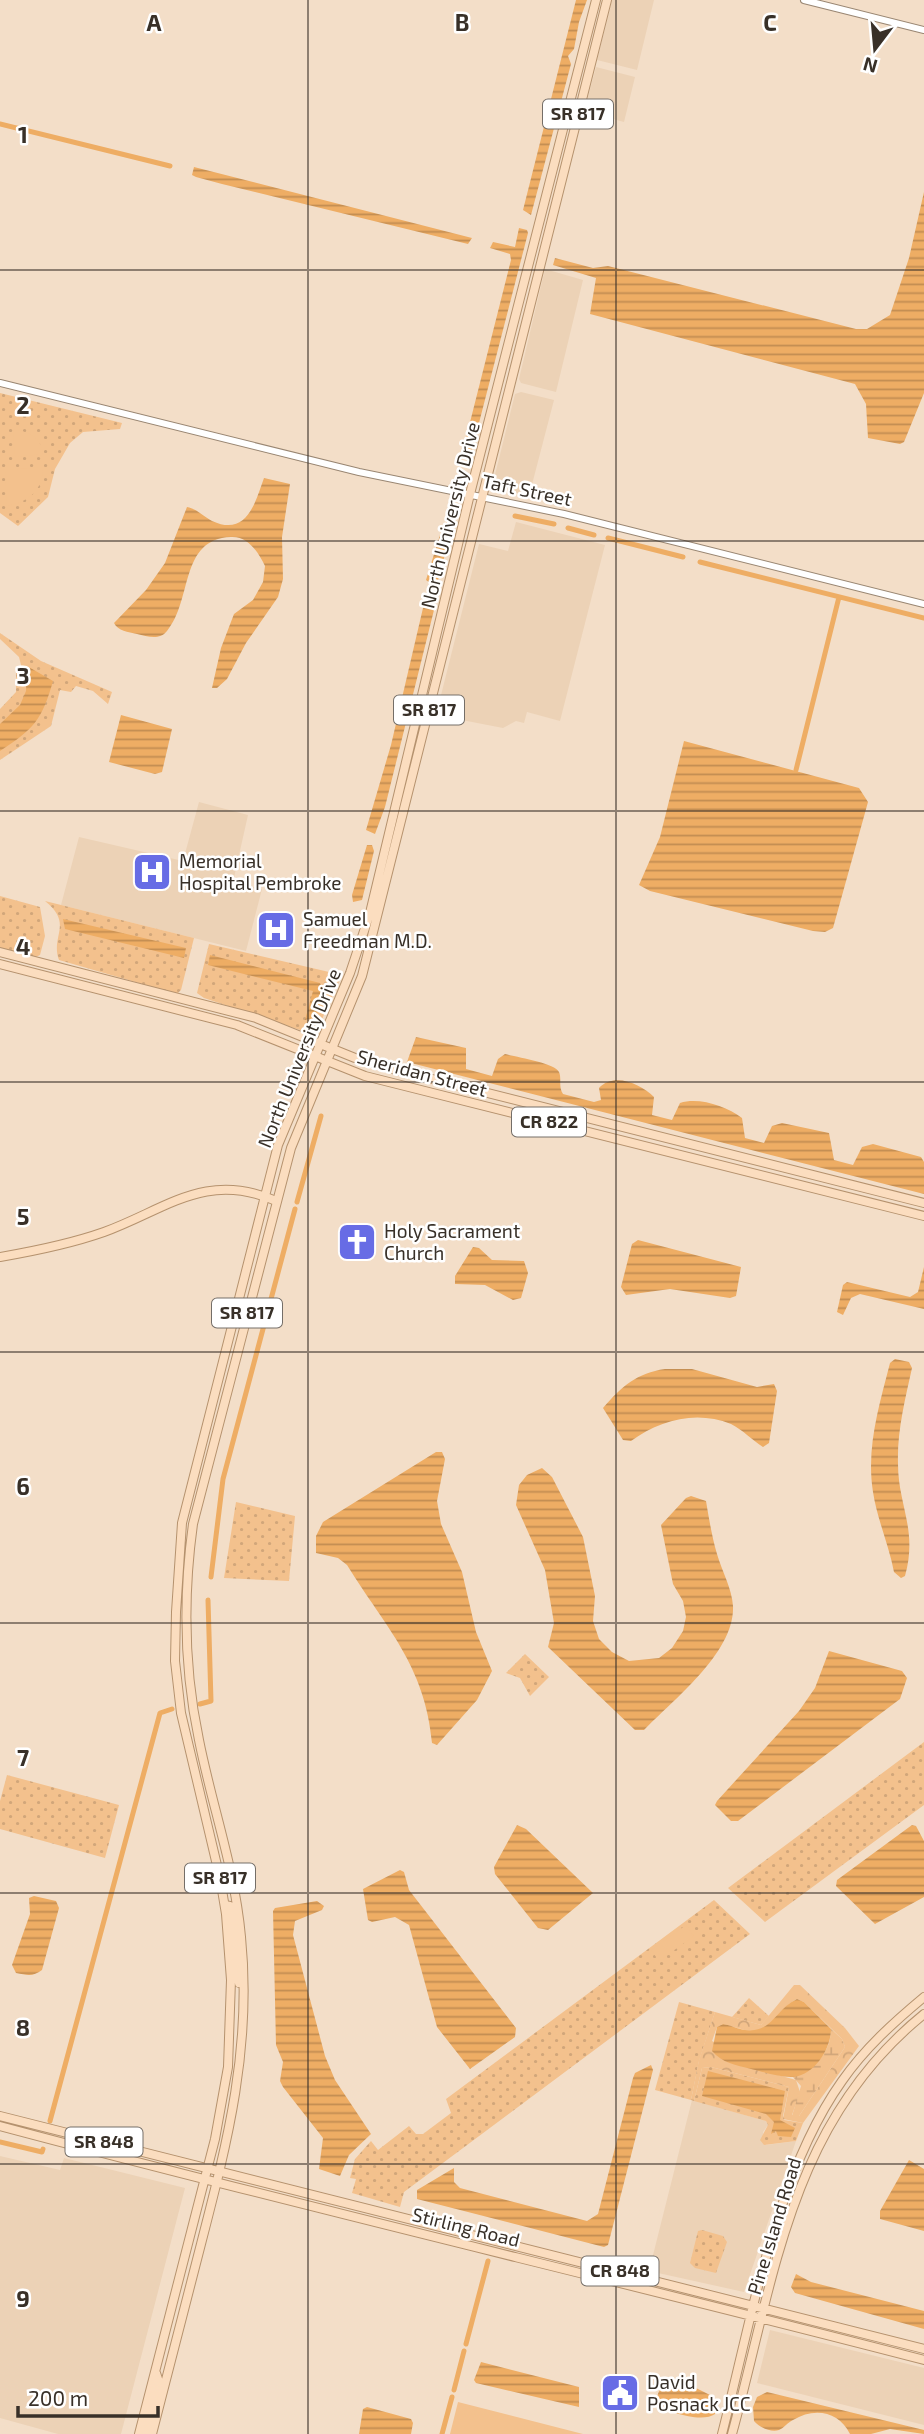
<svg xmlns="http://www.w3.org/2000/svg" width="924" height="2434" font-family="'Exo 2',sans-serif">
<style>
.built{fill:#ecd2b6}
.grass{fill:url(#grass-dots)}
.forest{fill:url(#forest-crowns);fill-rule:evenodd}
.wetland{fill:url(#wetland-marsh)}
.garden{fill:#f3c18d}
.water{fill:url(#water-rules)}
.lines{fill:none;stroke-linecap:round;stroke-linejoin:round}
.canal{stroke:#eead64;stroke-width:5}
.minor-casing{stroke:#998672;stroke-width:8}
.major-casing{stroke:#b5926e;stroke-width:10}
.minor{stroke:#fff;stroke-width:6}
.major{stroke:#fbddbf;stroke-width:8}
.grid{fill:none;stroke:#383028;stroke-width:2;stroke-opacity:0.55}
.labels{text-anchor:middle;stroke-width:5;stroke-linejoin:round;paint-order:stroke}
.shield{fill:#fff;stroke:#746e68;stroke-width:2}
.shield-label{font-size:18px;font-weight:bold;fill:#383028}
.street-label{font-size:19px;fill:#383028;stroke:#fff}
.poi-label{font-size:19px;fill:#383028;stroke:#fff;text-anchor:start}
.grid-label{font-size:23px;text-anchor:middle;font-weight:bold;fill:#383028;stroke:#fff;stroke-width:5;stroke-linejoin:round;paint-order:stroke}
</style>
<defs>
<pattern id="grass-dots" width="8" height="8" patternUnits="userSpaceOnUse" patternTransform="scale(1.75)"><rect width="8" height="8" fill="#f3c18d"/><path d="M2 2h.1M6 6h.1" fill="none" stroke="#d1a67a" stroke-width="1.8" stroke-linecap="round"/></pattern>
<pattern id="forest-crowns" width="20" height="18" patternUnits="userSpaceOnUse" patternTransform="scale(1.75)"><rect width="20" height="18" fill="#f3c18d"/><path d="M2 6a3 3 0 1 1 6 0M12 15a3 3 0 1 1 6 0" fill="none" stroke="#d1a67a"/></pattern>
<pattern id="wetland-marsh" width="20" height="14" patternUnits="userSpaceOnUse" patternTransform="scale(1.75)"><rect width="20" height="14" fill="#f3c18d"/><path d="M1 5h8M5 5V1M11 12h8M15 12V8" fill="none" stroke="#d1a67a"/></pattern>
<pattern id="water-rules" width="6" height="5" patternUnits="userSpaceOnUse" patternTransform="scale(1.75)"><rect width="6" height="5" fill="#eead64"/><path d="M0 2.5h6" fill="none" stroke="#c28d52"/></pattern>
</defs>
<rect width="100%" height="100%" fill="#f3dec8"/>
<path class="built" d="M612 0H654L637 70 597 60Z
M596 67 635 77 624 122 584 111Z
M545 269 583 280 556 392 521 383 519 379Z
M521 392 554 400 529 496 496 488 493 483 515 394Z
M516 522 605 545 560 721 527 712 524 723 516 721 503 728 436 715 479 544 508 551Z
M199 802 248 815 233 882 262 889 246 951 61 905 79 837 183 861Z
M692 2100 766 2121 768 2125 763 2132 766 2145 796 2141 744 2292 649 2271Z
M0 2156 60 2170 64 2158 185 2188 121 2434H58L0 2418Z
M770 2330 924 2368V2425L757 2383Z"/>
<path class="grass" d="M0 393 122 423 120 429 83 432 70 443 55 469 48 497 18 526 0 513Z
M0 633 41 661 112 692 108 704 93 691 76 686 71 692 60 690 51 726 0 760V709L16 692V673H23L19 657 0 639Z
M0 896 40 907 45 936 40 955 36 957 0 948Z
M45 901 194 938 181 990 177 994 59 960C50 936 74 924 45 901Z
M209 944 342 975 318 1028 309 1033 204 998 197 993Z
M236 1502 295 1516 289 1581 224 1578Z
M525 1654 549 1677 530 1696 520 1678 506 1673Z
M924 1742V1805L765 1922 728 1888Z
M7 1775 119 1805 105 1858 0 1829V1801Z
M714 1900 750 1934 404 2192 400 2207 352 2193 356 2179 350 2178 355 2159 371 2141 378 2150 409 2126 416 2134H423L451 2113 446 2099Z
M749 1998 769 2016 761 2025 732 2017Z
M679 2002 715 2012 699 2061 691 2100 655 2090Z
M711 2067 789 2087 783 2116 784 2120 803 2123 796 2141 764 2145 760 2140 768 2125 766 2121 694 2101 702 2068Z
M702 2230 723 2236 727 2242 716 2273 695 2268 690 2263 698 2231Z"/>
<path class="forest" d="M794 1985H800L845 2028 859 2046 803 2123 783 2119 789 2087 711 2067 702 2068 694 2101 691 2100 699 2060 715 2012 761 2025ZM797 1999 804 2002 842 2039 845 2047 799 2116 792 2115 800 2092 796 2080 778 2075 712 2041 717 2027 723 2024C733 2026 741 2030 751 2031 773 2032 779 2007 797 1999Z"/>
<path class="wetland" d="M831 2029 842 2039 845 2047 799 2116H792L801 2086 793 2077C814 2071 831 2052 831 2029Z"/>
<path class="garden" d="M13 429C29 432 41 436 43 454L15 457Z
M43 467C43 490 29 502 7 506L5 470Z
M686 1925 694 1936 659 1961 651 1950Z
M458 2402 583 2434H450Z"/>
<path class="water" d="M576 0H587L579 22 574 49 568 56 571 64 531 215 523 210Z
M194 167 472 238 468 244 222 184 196 177 192 175Z
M924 192V393L904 442 900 444 868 438 866 404 855 384 590 314 596 278 553 265 555 258 593 268 608 266 856 329H867L890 315 909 258Z
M519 228 527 230 528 233 472 450 469 451 464 446 511 260 510 254 490 248 493 242 515 247Z
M264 478 290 484 282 537 283 579 278 597 246 643 227 679 217 688H212L221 648 234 614 253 600 263 582 265 566C258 552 248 536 231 537 179 539 193 600 167 631 159 641 147 636 137 634 128 632 118 631 114 623L146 590 165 563 187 507C197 509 203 516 212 521 247 537 255 503 264 478Z
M451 502 458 506 437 584 433 585 426 580 440 535 444 532Z
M428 604 434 610 385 807 375 834 366 830 391 745 423 608Z
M27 666 53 681C42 720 34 729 0 751V724L20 705 26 691Z
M121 715 172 729 162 772 155 774 109 762Z
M684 741 859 788 868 802 833 928 825 932 813 931 650 891 639 885 660 837Z
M367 845H372L374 851 362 900 353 902 352 895Z
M63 919 186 948 184 958 65 929Z
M210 955 320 983 324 992 316 1017 305 1020 313 991 208 965Z
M416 1037 466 1048V1069L492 1076 498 1059 505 1054C516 1057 555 1063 559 1072 562 1079 558 1086 563 1094L594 1102 601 1100 599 1088C614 1072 641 1084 654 1097L652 1115 672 1120 680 1103C699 1097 726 1106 742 1118L745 1138 764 1143 772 1126 782 1123 829 1133 834 1160 853 1165 862 1147 873 1144 921 1157 924 1162V1194L407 1062Z
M638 1240 741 1267 736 1296 730 1298 670 1289 626 1295 621 1287 632 1244Z
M473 1247 479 1248 492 1260 524 1261 528 1273 521 1298 513 1300 485 1285 455 1284V1276Z
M924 1267V1309L860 1294 851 1298 843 1315 837 1312 843 1285 847 1282 910 1297 918 1292Z
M895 1359 909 1362 912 1368C905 1400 897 1431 898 1464 898 1505 918 1530 905 1576L901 1578 894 1572C889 1545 877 1519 873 1492 866 1448 879 1406 890 1363Z
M665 1369H692L757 1387 774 1384 777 1391 769 1443 763 1447C752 1440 743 1430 731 1424 696 1410 660 1420 631 1441L623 1440 603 1408C622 1386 637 1373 665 1369Z
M436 1452H442L445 1459 437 1501 441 1524 462 1572 476 1632 492 1671 477 1700 437 1745 432 1743C425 1665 386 1628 347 1565L338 1558 316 1553V1536L323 1522Z
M542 1468 552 1477 583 1537 595 1596 593 1621 599 1639 612 1652 629 1661 659 1658 672 1648 683 1631 686 1617 683 1601 673 1584 661 1525 686 1498 691 1496 706 1501C709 1519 712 1537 717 1554 722 1571 732 1589 733 1606 735 1652 674 1699 644 1730H635L548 1647 554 1623 545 1570 516 1505 519 1485 527 1475Z
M829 1651 902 1671 907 1678 900 1699 738 1821H731L715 1805 717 1801 799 1711 815 1688Z
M517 1825 526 1829 593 1893 548 1930 538 1928 495 1874 494 1867Z
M912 1825 916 1826 924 1841V1897L875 1924 836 1886 837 1880Z
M400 1870 404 1872 409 1890 516 2028 515 2037 470 2069 437 2027 409 1925 395 1917 372 1922 368 1920 363 1889Z
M34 1896 56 1901 59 1908 42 1970C33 1977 27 1975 16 1973L12 1965 30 1914 29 1898Z
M317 1901 324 1906 322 1910 295 1921 293 1935 325 2056 335 2080 371 2134 349 2155 340 2176 319 2169 323 2138 283 2087 280 2081 283 2062 276 2045 273 1911 275 1908Z
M797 1999 804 2002 831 2029C831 2049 815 2074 794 2077 780 2078 764 2072 751 2069 736 2065 722 2063 712 2051L717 2027 723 2024C731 2025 737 2029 745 2030 772 2034 776 2008 797 1999Z
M651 2065 653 2070 608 2245 604 2247 417 2199V2190L454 2168V2182L460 2188 587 2221 598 2214 633 2078 635 2073Z
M708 2071 785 2091 780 2120 795 2128 791 2137 778 2136 776 2131 771 2134 774 2122 766 2114 702 2096Z
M909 2160 924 2169V2231L880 2219V2211Z
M796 2274 811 2282 924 2311V2329L795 2293 791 2287Z
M481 2362 579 2387V2407L476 2383 474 2380Z
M668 2384 692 2386 714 2397 715 2414C703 2423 667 2413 657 2403 657 2392 659 2389 668 2384Z
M767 2392 924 2430V2434L890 2429 871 2434H850C839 2411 814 2407 793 2420 788 2422 784 2428 779 2430 771 2433 759 2427 754 2421L753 2407 757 2397Z
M367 2407 411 2419 413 2423 411 2434H359L363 2409Z"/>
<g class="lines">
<path class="canal" d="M0 124 170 166
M515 516 554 524
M568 528 594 535
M608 538 683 557
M700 562 924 618
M796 770 839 597
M297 1202 321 1116
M211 1577 223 1479 295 1209
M200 1704 211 1701 208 1600
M50 2121 160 1713 172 1709
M0 2142 42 2152 43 2149
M466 2344 488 2261
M454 2390 464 2351
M442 2434 452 2397"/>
<g class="minor-casing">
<path id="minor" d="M804 0 924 30
M0 383 359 472 564 514 924 604"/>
</g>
<g class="major-casing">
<path id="major" d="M0 952 256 1018 355 1058 396 1070 924 1203
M0 964 237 1025 365 1076 924 1216
M0 1257C35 1251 70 1244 104 1232 165 1210 206 1170 276 1201
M225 1905 230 1906 232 1911 239 1983
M0 2116 924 2349
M0 2126C307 2208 616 2280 924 2360
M139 2434 215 2139 228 2067 231 1980 226 1914 220 1878 181 1713 175 1661 176 1612 182 1523 278 1145 350 973 370 913 470 494 596 0
M145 2434 159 2382 156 2373
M152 2434C168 2371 185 2308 201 2244 228 2140 252 2046 241 1937 235 1869 212 1806 199 1740 184 1669 183 1596 193 1524L291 1148 362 976 607 0
M722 2434C751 2322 775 2175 842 2081 865 2048 894 2022 924 1997
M732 2434C775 2278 789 2123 924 2014"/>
</g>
<use href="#minor" class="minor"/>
<use href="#major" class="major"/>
</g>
<path class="grid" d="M308 0V2434M616 0V2434M0 270H924M0 541H924M0 811H924M0 1082H924M0 1352H924M0 1623H924M0 1893H924M0 2164H924"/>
<defs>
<g id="hospital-square" transform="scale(2.0125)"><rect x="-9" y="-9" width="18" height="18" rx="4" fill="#676ce5" stroke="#fff"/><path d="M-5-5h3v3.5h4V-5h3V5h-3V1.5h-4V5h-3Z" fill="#fff"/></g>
<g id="church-square" transform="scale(2.0125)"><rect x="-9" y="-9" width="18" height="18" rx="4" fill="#676ce5" stroke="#fff"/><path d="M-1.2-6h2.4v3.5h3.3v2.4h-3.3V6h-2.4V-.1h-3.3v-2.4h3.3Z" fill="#fff"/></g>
<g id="civic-square" transform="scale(2.0125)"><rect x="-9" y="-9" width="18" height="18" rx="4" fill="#676ce5" stroke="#fff"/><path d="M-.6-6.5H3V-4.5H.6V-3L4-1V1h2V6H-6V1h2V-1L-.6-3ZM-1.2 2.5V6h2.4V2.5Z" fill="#fff"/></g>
</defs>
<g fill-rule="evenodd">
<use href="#hospital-square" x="152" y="872"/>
<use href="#hospital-square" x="276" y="930"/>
<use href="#church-square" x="357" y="1242"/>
<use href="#civic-square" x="620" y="2393"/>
</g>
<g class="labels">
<g class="shield">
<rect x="543" y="99.5" width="70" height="29" rx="5"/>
<rect x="394" y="695.5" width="70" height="29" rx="5"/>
<rect x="512" y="1107.5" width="74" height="29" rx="5"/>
<rect x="212" y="1298.5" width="70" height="29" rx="5"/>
<rect x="185" y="1863.5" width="70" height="29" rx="5"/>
<rect x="65.5" y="2127.5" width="77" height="29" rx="5"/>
<rect x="581.5" y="2256.5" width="77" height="29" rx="5"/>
</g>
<g class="shield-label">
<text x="578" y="120">SR 817</text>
<text x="429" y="716">SR 817</text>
<text x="549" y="1128">CR 822</text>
<text x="247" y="1319">SR 817</text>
<text x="220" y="1884">SR 817</text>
<text x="104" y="2148">SR 848</text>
<text x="620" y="2277">CR 848</text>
</g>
<g class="street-label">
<text transform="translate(527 490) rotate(12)" y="7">Taft Street</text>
<text transform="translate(450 515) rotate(-76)" y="7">North University Drive</text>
<text transform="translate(299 1058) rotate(-68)" y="7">North University Drive</text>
<text transform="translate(422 1073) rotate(15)" y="7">Sheridan Street</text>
<text transform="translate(774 2226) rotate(-73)" y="7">Pine Island Road</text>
<text transform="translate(466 2227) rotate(14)" y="7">Stirling Road</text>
</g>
<g class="poi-label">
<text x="179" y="868">Memorial<tspan x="179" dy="22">Hospital Pembroke</tspan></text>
<text x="303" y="926">Samuel<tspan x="303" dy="22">Freedman M.D.</tspan></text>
<text x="384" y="1238">Holy Sacrament<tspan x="384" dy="22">Church</tspan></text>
<text x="647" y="2389">David<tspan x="647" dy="22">Posnack JCC</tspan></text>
</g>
</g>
<g class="grid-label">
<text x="154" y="31">A</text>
<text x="462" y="31">B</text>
<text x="770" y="31">C</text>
<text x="23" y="143">1</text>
<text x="23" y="414">2</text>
<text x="23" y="684">3</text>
<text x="23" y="955">4</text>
<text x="23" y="1225">5</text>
<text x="23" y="1495">6</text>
<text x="23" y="1766">7</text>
<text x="23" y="2036">8</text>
<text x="23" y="2307">9</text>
</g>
<g transform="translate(875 49) rotate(196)" stroke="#ffffff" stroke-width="5" paint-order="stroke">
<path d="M0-5L12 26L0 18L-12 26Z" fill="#383028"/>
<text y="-10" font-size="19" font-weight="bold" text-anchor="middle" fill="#383028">N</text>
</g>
<path d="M18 2406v10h140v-10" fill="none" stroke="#383028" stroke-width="3.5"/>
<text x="28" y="2406" font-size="21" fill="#383028" stroke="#ffffff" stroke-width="5" paint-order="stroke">200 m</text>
</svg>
